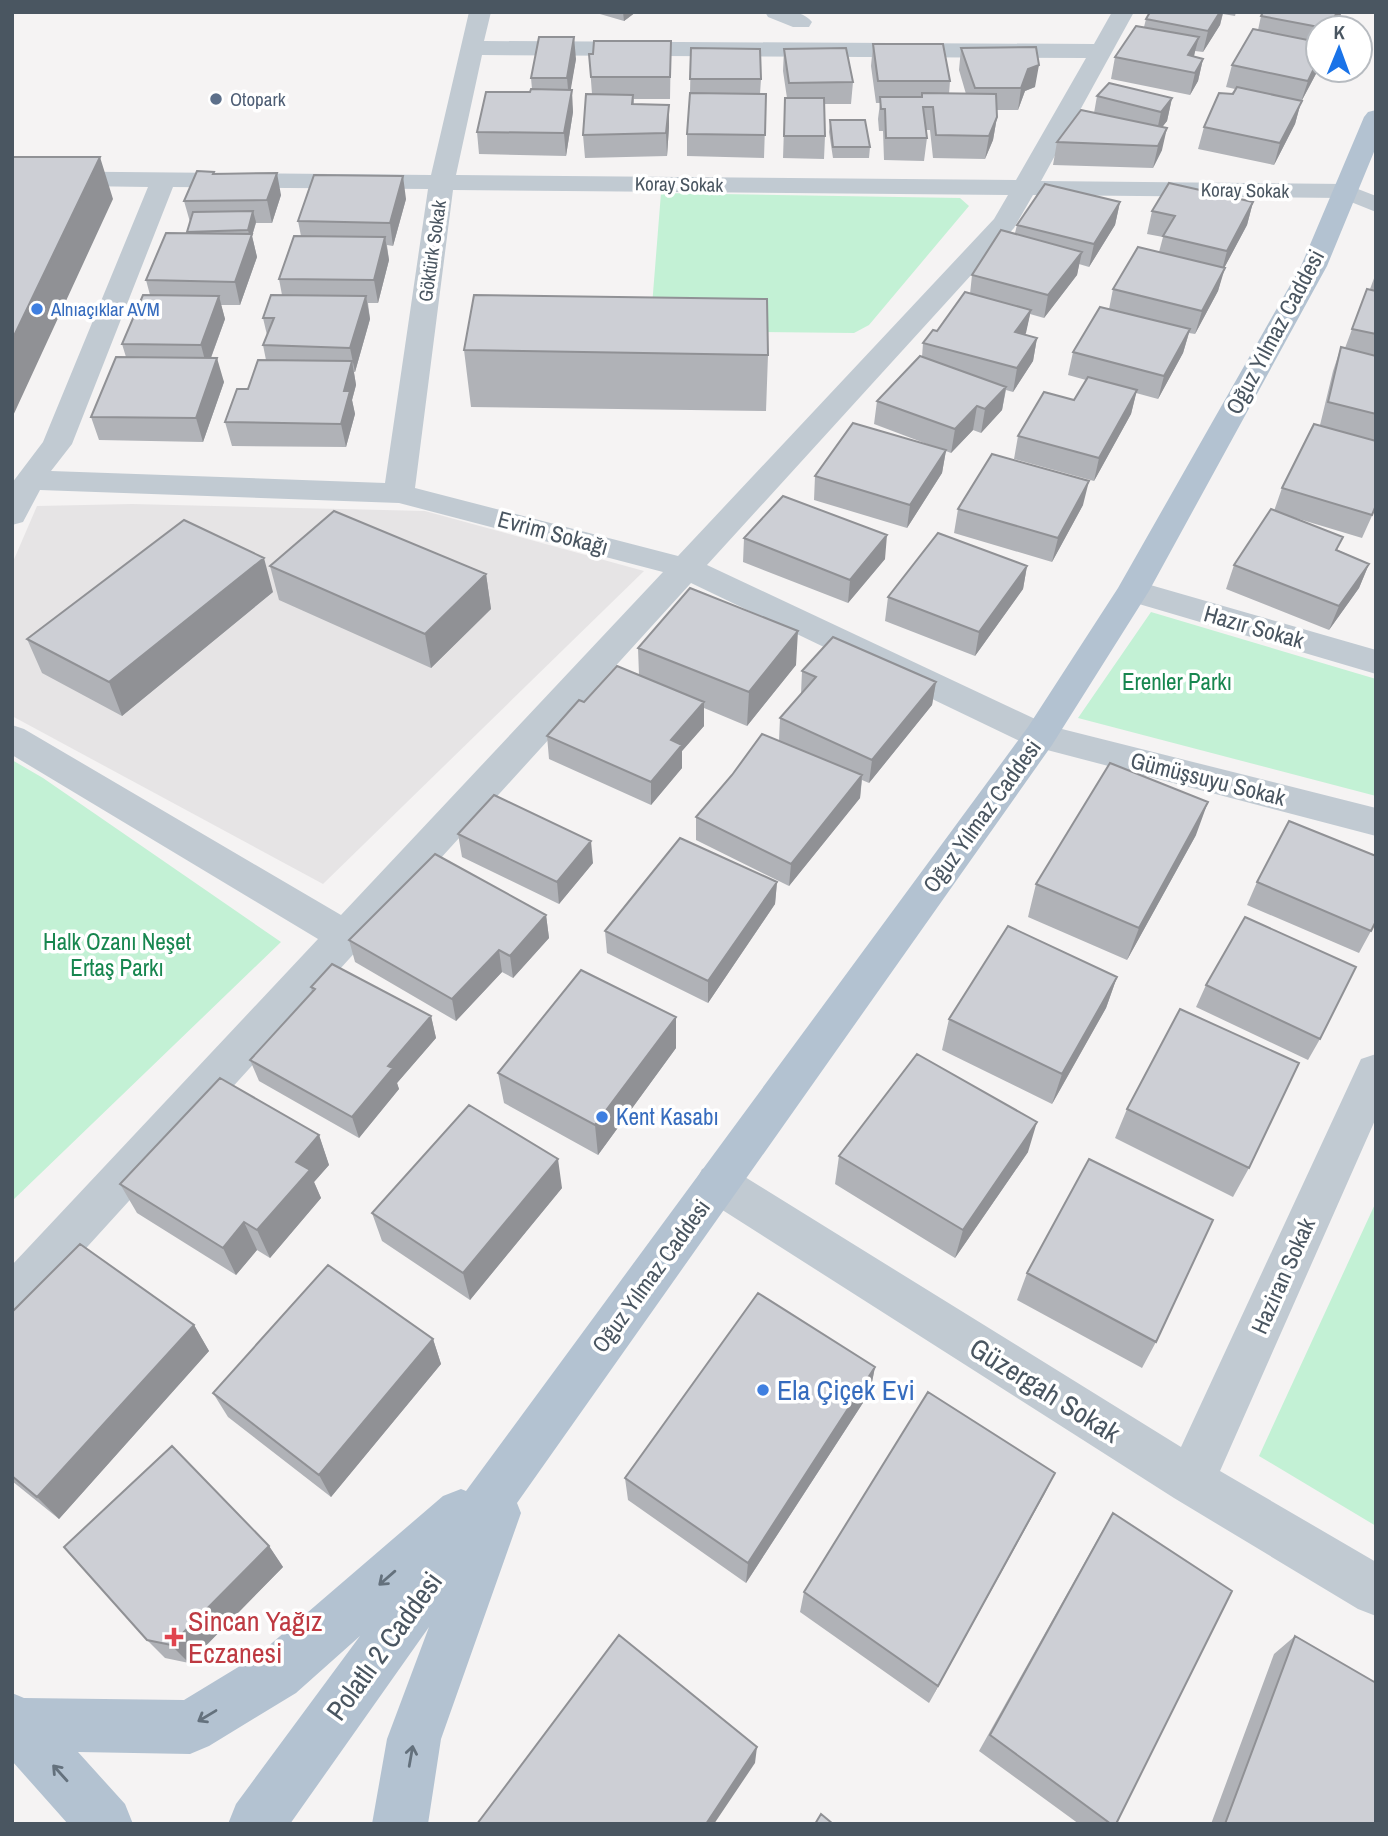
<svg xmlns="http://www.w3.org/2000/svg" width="1388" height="1836" font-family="'Archivo Narrow',sans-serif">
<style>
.education{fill:#e6e4e5}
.green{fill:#c3f1d5}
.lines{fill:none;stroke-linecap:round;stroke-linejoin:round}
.minor{fill:#c1cad2;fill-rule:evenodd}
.major{fill:#b3c2d1;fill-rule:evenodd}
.wall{fill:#b0b2b7}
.shaded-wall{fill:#909195}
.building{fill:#cdcfd5;stroke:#909195;stroke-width:2}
.oneway{stroke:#64717d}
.service-dot{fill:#5c6f8a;stroke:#fff;stroke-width:2.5}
.shop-dot{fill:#3f7fe0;stroke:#fff;stroke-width:2.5}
.health-dot{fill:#e0444e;stroke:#fff;stroke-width:2.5}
.labels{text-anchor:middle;stroke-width:7;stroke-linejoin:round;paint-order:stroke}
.far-service-label{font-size:19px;fill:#4e5e75;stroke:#fff;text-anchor:start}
.far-street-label{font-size:19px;fill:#4a5661;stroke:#fff}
.far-shop-label{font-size:19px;fill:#366cbe;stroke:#fff;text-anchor:start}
.street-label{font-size:23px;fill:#4a5661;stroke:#fff}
.park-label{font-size:23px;fill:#17864f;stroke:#fff}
.shop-label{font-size:23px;fill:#366cbe;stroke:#fff;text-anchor:start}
.near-shop-label{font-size:28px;fill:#366cbe;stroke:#fff;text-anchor:start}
.near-street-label{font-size:28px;fill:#4a5661;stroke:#fff}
.near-health-label{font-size:28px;fill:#be3a42;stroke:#fff;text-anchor:start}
</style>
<rect width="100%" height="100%" fill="#f5f3f3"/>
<path class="education" d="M132 504 425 511 644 571 323 884 12 716V564L37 506Z"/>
<path class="green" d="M661 193 960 198 969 206 869 325 854 333 650 331Z
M1151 612 1376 679V796L1078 718Z
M12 760 43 778 281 942 12 1201Z
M1376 1202V1526L1259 1456Z"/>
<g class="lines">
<path class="minor" d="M469 12H491L484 41 1094 44 1112 12H1134L1041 181 1345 184 1376 196V212L1341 198 1033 195 1014 228 707 565 1050 726 1376 808V836L1028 745 691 583 28 1312 12 1318V1265L318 939 12 755V725L24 729 341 915 663 572 399 503 40 490 23 522 12 525V483L43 442 148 187 12 185V171L431 175ZM482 55 1086 58 1016 180 456 175ZM173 187 428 189 385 483 51 471 72 444ZM453 190 1008 195 994 219 678 556 415 488Z
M765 12C781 12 801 8 812 22L809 27H793L768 17Z
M1133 580 1376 650V674L1122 599 1117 591 1122 583Z
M1376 1054V1118L1220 1471 1376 1562V1616L1358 1609 1174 1498 702 1197 695 1183 702 1169 717 1164 732 1169 1181 1447 1361 1059Z"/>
<path class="major" d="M1376 110V147L1327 266 1149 591 1052 745 517 1503 521 1513 441 1739 428 1824H372L387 1739 429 1627 290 1824H228L236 1804 360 1636 296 1693 209 1746 190 1754 78 1752 125 1804 133 1824H68L12 1761V1693L24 1698 184 1700 258 1655 443 1496 461 1489 466 1491 1028 727 1118 588 1301 266 1364 117 1368 112Z"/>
</g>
<path class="wall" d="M593 12H636L624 21Z
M1150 12H1236L1235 16 1223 14 1220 25 1203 52 1195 51 1194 57 1203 59 1198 81 1190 95 1111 79 1115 57 1144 27 1146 19Z
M1263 12H1342L1334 28H1318V70L1301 102 1295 124 1274 165 1198 149 1204 127 1235 89 1226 87 1232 65 1258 30 1261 16Z
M671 41 670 99H634V104L669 127 667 156 585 158 583 135 592 94 589 54Z
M873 44 950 81 949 94H966L959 70 961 48 1035 87 1025 91 1018 110H997V117L993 140 985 159 933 158 930 130H926L927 138 924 161 884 160 883 131H879L878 119 880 103H876L871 66Z
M691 48 761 79 760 94H766L764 158 687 156V134L690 93Z
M784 49 853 82 851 104H824L825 136 824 159 783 158 785 98H787L783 71Z
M576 59 570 90 573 112 566 156 479 154 477 132 530 92 532 89 531 78Z
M1097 96 1172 98 1167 121 1162 127V150L1153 168 1053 165 1057 142 1094 113Z
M830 120 870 147 869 158H833L829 132Z
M215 174 281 195 272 223H256L252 236 257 257 240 305H221L225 319 211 358 224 382 203 442 99 440 91 417 126 357 122 344 150 295 146 280 188 233 190 222 184 201Z
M406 199 393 246 387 245 389 260 378 303H368L370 319 355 372H354L356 385 352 400 355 414 346 447 232 446 225 422 266 360 263 345 267 335 263 318 282 295 279 279 301 236 298 221Z
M1120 202 1115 225 1089 267 1079 264 1077 275 1044 318 1030 314 1025 335 1037 338 1033 361 1013 392 1006 390 1002 410 981 433 973 430 951 453 946 451 942 473 907 528 814 500 815 476 935 447 874 424 877 401 922 357 923 343 937 331 970 294 972 275 1015 233 1017 225Z
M1253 202 1247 225 1224 268 1218 291 1195 334 1189 333 1183 353 1158 399 1136 393 1131 414 1094 481 1014 459 1018 436 1074 400 1086 380 1068 375 1073 352 1109 309 1113 289 1159 252 1163 237 1147 234 1152 211Z
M1376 273V507L1362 538 1289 516 1338 550 1369 564 1359 588 1329 630 1226 589 1234 565 1274 511 1282 488 1320 425 1333 371 1341 347 1345 348 1367 289H1370Z
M464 350 768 355 766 411 471 407Z
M1083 505 1052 562 954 533 958 509Z
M744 538 885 559 848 603 743 562Z
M270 566 486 574 491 609 431 668 279 600Z
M1027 566 1023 589 975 656 885 621 888 597Z
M273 592 122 716 42 673 27 639Z
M638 648 796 665 747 726 704 708V726L682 751V768L651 805 549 759 547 736 584 702 639 675Z
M802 671 936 682 932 705 869 783 862 780 860 798 789 886 696 840V817L779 741 780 718 801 694Z
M458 834 593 863 559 904 462 857Z
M1196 835 1127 960 1028 917 1036 884Z
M777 882 775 904 708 1003 607 953 605 931Z
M1257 882 1371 931 1359 953 1247 905Z
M546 915 549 938 513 978 502 972 456 1021 355 962 349 940Z
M1117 977 1106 1008 1052 1104 942 1050 949 1019Z
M1206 985 1320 1039 1308 1060 1196 1007Z
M311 987 431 1016 436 1038 397 1083 399 1089 359 1138 259 1081 250 1060 312 992Z
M676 1017V1048L598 1155 504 1103 498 1073Z
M1127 1109 1249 1168 1233 1197 1115 1138Z
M319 1135 329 1165 314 1182 321 1198 270 1258 257 1250 236 1275 137 1213 120 1184Z
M1028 1152 955 1258 835 1184 839 1156Z
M562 1188 470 1300 382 1241 372 1213Z
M1027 1273 1156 1342 1142 1368 1017 1300Z
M12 1312 194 1325 209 1351 59 1519 12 1481Z
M433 1339 441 1364 331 1497 228 1417 213 1393Z
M875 1367 870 1392 746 1583 628 1500 625 1478Z
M1055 1473 929 1703 800 1612 804 1592Z
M1113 1513 1116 1824H1079L979 1751 1100 1535Z
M269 1546 283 1567 189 1663 165 1658 147 1640Z
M1295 1636 1376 1824H1211L1274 1654Z"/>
<path class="shaded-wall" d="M623 12H636L624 21Z
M1220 12H1223L1220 25 1203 52 1208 31Z
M1337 12H1342L1334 28H1329Z
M574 37 576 59 569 100 567 78Z
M1199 37 1193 59 1188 55Z
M1203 59 1198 81 1190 95 1195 73Z
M1318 60V70L1301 102 1295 124 1274 165 1280 143 1301 102 1308 81Z
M1039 65 1035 87 1025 91 1018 110 1021 88 1028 69Z
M572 90 573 112 566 156 564 133Z
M1172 98 1167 121 1156 135 1161 112Z
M669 105V127L667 156 666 133Z
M997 117 993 140 985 159 989 136Z
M1167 128 1162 150 1153 168 1158 146Z
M100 157 113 199 12 418V340Z
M277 173 281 195 272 223 267 200Z
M403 176 406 199 393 246 390 223Z
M1120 202 1115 225 1089 267 1094 244Z
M1253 202 1247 225 1221 274 1227 251Z
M253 211 256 222 252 236 257 257 240 305 235 282 250 239 248 230Z
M385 237 389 260 378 303 374 280Z
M1082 252 1077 275 1044 318 1048 295Z
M1225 268 1218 291 1195 334 1202 311Z
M219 296 225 319 207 368 201 345Z
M366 296 370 319 355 372 350 348Z
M1031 310 1026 333 1011 356 1015 332Z
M1190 329 1183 353 1158 399 1164 376Z
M1037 338 1033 361 1013 392 1017 368Z
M217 358 224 382 203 442 196 418Z
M352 361 356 385 352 400 355 414 346 447 341 424 344 391Z
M1006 387 1002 410 981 433 985 409Z
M1137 390 1131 414 1094 481 1099 458Z
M977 406 973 430 951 453 955 429Z
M946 450 942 473 907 528 910 505Z
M1089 481 1083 505 1052 562 1058 538Z
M887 535 885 559 848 603 850 580Z
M264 558 273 592 122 716 109 682Z
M1369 564 1359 588 1329 630 1339 606Z
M1027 566 1023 589 975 656 979 632Z
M486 574 491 609 431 668 425 634Z
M798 631 796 665 747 726 749 692Z
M936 682 932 705 869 783 872 760Z
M704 702V726L682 751V768L651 805V782L671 740Z
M862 775 860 798 789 886 791 864Z
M1208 802 1196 835 1127 960 1139 928Z
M591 841 593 863 559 904 557 882Z
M777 882 775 904 708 1003V981Z
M546 915 549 938 513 978 510 956Z
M499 950 502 972 456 1021 452 999Z
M1117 977 1106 1008 1052 1104 1062 1074Z
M431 1016 436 1038 397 1083 399 1089 359 1138 352 1117 388 1066Z
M676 1017V1048L598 1155 595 1125Z
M1037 1122 1028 1152 955 1258 963 1230Z
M319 1135 329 1165 314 1182 321 1198 270 1258 257 1230 296 1162Z
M558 1159 562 1188 470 1300 463 1273Z
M244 1222 257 1250 236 1275 223 1248Z
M194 1325 209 1351 59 1519 37 1497Z
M433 1339 441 1364 331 1497 319 1475Z
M875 1367 870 1392 746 1583 748 1563Z
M1055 1473 1044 1495 929 1703 938 1686Z
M269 1546 283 1567 189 1663 171 1645Z
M757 1747 755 1763 714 1824H706Z"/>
<path class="building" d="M1150 12H1220L1208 31 1146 19Z
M1263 12H1337L1329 28H1324L1261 16Z
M1136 26 1199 37 1188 55 1203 59 1195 73 1115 57Z
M1253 29 1318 42V60L1308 81 1232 65Z
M539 37H574L567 78H531Z
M594 41H671L670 77H591L589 54H593Z
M873 44H943L950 81H878Z
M1036 47 1039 65 1028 69 1021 88H975L961 48Z
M691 48 760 49 761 79H690Z
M846 48 853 82 789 83 784 49Z
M1109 83 1172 98 1161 112 1097 96Z
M1237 87 1302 101 1280 143 1204 127 1219 93 1233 94Z
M531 89 572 90 564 133 477 132 486 92H530Z
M690 93 766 94 765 135 687 134Z
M922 93 996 94 997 117 989 136 936 135 933 107H923L927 138H886L885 109H881L880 97H922Z
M586 94 633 95 632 104 669 105 666 133 583 135Z
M785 98H824L825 136H784Z
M1081 110 1167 128 1158 146 1057 142Z
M830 120H865L870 147H833Z
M12 157H100L12 340Z
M197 171 214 172 213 174 277 173 267 200 184 201Z
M314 175 403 176 390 223 298 221Z
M1169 183 1253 202 1227 251 1163 236 1175 216 1152 211Z
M1045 184 1120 202 1094 244 1017 225Z
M253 211 248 230 187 232 193 212Z
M1001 230 1082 252 1048 295 972 275Z
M166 233 252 234 235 282 146 280Z
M294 236 385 237 374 280 279 279Z
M1138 247 1225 268 1202 311 1113 289Z
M1367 289 1376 291V334L1352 329Z
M965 292 1031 310 1015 332 1037 338 1017 368 923 343 933 330 937 331Z
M143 295 219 296 201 345 122 344Z
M271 295 366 296 350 348 263 345 274 318H263Z
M474 295 767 299 768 355 464 350Z
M1100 307 1190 329 1164 376 1073 352Z
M1341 347 1376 356V414L1328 402Z
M920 356 1006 387 985 409 977 406 955 429 877 401Z
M116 357 217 358 196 418 91 417Z
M258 360 352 361 344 391H350L341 424 225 422 237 389H248Z
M1088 377 1137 390 1099 458 1018 436 1044 392 1074 400Z
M853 423 946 450 910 505 815 476Z
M1314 424 1376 441V505L1372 515 1282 488Z
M992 454 1089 481 1058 538 958 509Z
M783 496 887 535 850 580 744 538Z
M1271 509 1343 537 1336 550 1369 564 1339 606 1234 565Z
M334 511 486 574 425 634 270 566Z
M184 520 264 558 109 682 27 639Z
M938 533 1027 566 979 632 888 597Z
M690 588 798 631 749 692 638 648Z
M833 637 936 682 872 760 780 718 816 677 802 671Z
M617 666 704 702 671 740 682 745 651 782 547 736 579 700 584 702Z
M762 734 862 775 791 864 696 817 732 775Z
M1110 763 1208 802 1139 928 1036 884Z
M494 795 591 841 557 882 458 834Z
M1289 821 1376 856V921L1371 931 1257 882Z
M680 838 777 882 708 981 605 931Z
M435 854 546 915 510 956 499 950 452 999 349 940Z
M1245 917 1356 967 1320 1039 1206 985Z
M1008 926 1117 977 1062 1074 949 1019Z
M332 964 431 1016 388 1066 393 1068 352 1117 250 1060 315 989 311 987Z
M581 970 676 1017 595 1125 498 1073Z
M1180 1009 1299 1063 1249 1168 1127 1109Z
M917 1054 1037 1122 963 1230 839 1156Z
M220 1078 319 1135 296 1162 310 1170 257 1230 244 1222 223 1248 120 1184Z
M469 1105 558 1159 463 1273 372 1213Z
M1089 1159 1213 1220 1156 1342 1027 1273Z
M80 1244 194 1325 37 1497 12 1476V1312Z
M328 1265 433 1339 319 1475 213 1393Z
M758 1293 875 1367 748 1563 625 1478Z
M928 1392 1055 1473 938 1686 804 1592Z
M172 1446 269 1546 171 1645 147 1640 64 1547Z
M1113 1513 1232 1591 1116 1824H1111L990 1735Z
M619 1635 757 1747 706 1824H477Z
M1295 1636 1376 1683V1824H1225Z
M821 1814 833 1824H815Z"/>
<defs><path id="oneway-shaft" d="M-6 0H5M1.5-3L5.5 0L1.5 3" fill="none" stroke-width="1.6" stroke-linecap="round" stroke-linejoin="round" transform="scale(1.75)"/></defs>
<g class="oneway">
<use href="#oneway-shaft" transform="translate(387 1578) rotate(139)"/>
<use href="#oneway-shaft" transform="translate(207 1716) rotate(149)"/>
<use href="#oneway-shaft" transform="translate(411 1756) rotate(-80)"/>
<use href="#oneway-shaft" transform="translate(60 1773) rotate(-132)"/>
</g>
<circle class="service-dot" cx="216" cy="99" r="7"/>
<g class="shop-dot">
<circle cx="37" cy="309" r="7"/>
<circle cx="602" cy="1117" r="7"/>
<circle cx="763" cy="1390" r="7"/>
</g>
<path class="health-dot" d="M170.5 1626.5h7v7h7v7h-7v7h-7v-7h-7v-7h7z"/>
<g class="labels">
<g class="far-service-label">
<text x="230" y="106">Otopark</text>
</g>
<g class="far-street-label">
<text transform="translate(679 184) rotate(1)" y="7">Koray Sokak</text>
<text transform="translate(1245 190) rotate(1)" y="7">Koray Sokak</text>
<text transform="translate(432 251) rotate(-82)" y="7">Göktürk Sokak</text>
</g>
<g class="far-shop-label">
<text x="51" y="316">Alnıaçıklar AVM</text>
</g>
<g class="street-label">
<text transform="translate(1275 332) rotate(-62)" y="8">Oğuz Yılmaz Caddesi</text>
<text transform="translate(553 533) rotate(15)" y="8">Evrim Sokağı</text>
<text transform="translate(1254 627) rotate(16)" y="8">Hazır Sokak</text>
<text transform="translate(1208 779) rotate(14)" y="8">Gümüşsuyu Sokak</text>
<text transform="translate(982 816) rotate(-54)" y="8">Oğuz Yılmaz Caddesi</text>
<text transform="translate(651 1276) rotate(-54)" y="8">Oğuz Yılmaz Caddesi</text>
<text transform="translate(1283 1276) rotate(-66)" y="8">Haziran Sokak</text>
</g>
<g class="park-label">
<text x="1177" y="690">Erenler Parkı</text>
<text x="117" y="950">Halk Ozanı Neşet<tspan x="117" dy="26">Ertaş Parkı</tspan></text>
</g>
<g class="shop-label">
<text x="616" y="1125">Kent Kasabı</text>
</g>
<g class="near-shop-label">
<text x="777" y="1400">Ela Çiçek Evi</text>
</g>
<g class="near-street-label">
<text transform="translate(1045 1390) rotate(32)" y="10">Güzergah Sokak</text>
<text transform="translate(384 1646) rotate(-54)" y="10">Polatlı 2 Caddesi</text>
</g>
<g class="near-health-label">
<text x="188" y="1631">Sincan Yağız<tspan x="188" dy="32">Eczanesi</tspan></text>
</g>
</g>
<rect width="1388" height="1836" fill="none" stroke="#4a5661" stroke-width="28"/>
<g transform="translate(1339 49) rotate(1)"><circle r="33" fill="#ffffff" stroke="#b7bbc0" stroke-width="2"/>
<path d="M0-5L12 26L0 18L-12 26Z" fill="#1a73e8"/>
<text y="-10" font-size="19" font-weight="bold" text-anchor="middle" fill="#4a5661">K</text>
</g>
</svg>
